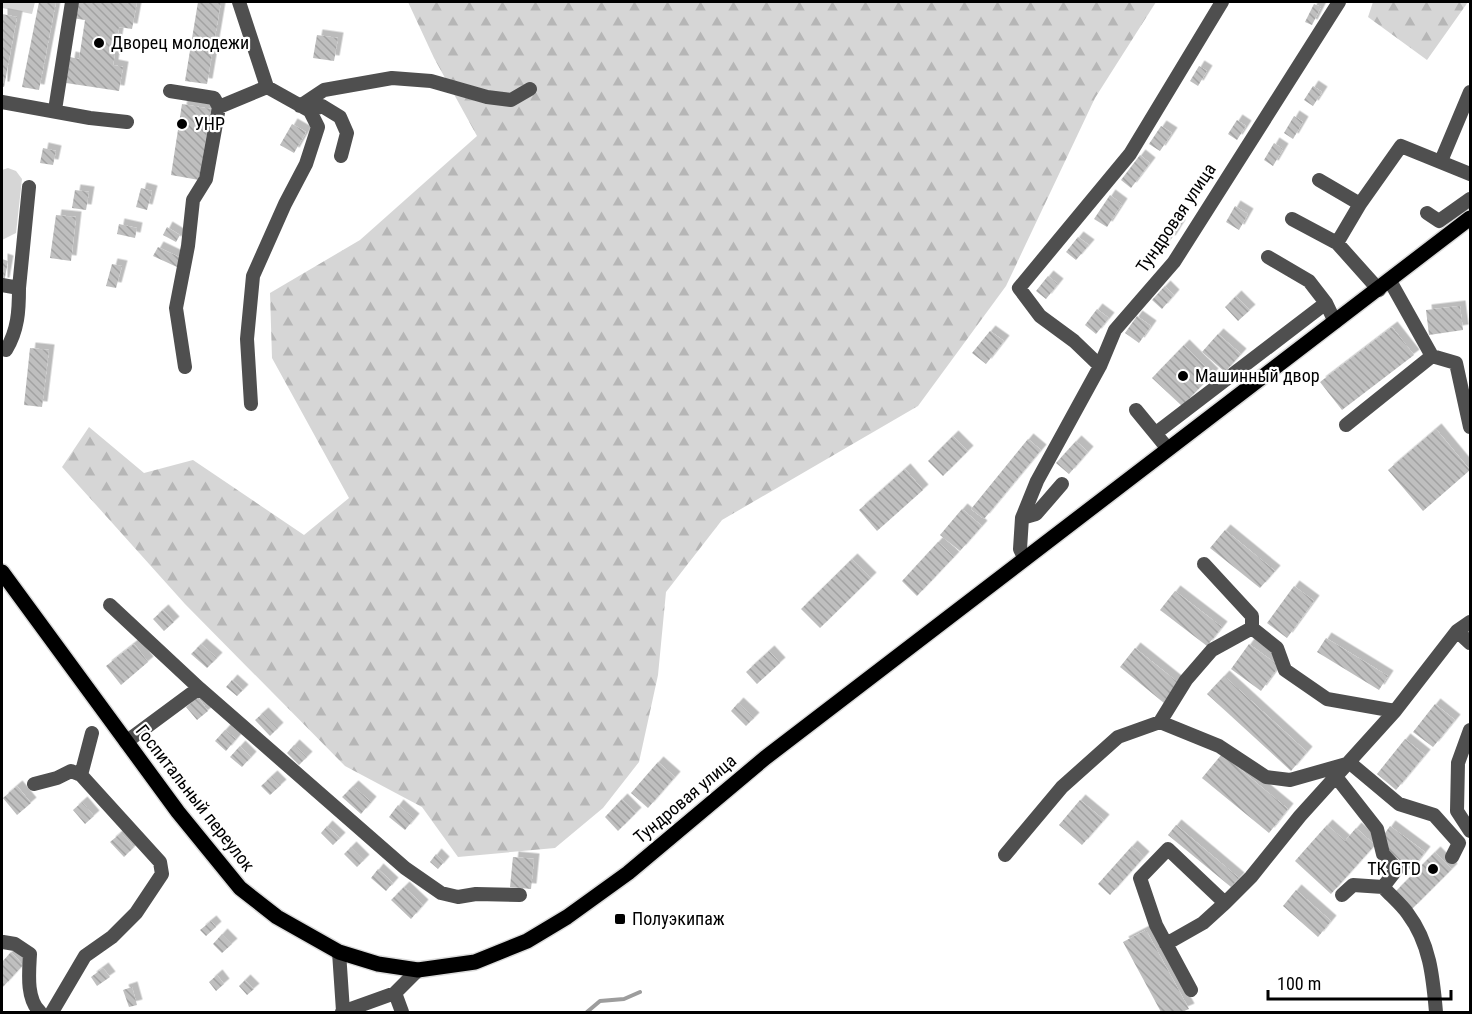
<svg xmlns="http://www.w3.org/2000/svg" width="1472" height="1014" font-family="'Roboto Condensed',sans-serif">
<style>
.green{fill:#d6d6d6}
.forest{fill:url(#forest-firs)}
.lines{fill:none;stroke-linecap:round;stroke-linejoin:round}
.stream{stroke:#9d9d9d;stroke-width:4}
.building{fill:url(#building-back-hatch);filter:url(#shadow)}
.major-casing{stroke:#dbdbdb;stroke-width:18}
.minor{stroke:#4f4f4f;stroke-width:14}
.major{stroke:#000;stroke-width:15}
.poi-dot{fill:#000;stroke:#fff;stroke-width:2}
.labels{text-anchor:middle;stroke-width:4.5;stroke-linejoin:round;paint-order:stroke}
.poi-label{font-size:18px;fill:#000;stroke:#fff;text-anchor:start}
.street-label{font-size:18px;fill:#000;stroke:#fff}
</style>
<defs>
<pattern id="forest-firs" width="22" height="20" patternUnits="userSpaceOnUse" patternTransform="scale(1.5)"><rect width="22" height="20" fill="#d6d6d6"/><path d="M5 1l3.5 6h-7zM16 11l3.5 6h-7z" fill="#b6b6b6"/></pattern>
<pattern id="building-back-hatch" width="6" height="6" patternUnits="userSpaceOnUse" patternTransform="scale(1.5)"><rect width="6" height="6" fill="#bfbfbf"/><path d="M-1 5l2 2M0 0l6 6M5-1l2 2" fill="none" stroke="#a2a2a2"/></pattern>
<filter id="shadow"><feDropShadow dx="5.5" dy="-5.5" stdDeviation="0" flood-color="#0004"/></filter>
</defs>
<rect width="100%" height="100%" fill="#fff"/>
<path class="green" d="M2 2H35L32 14 2 8Z
M8 168 16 171 22 179 16 233 2 240V170Z"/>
<path class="forest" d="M408 2H1156L1095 98 1006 286 918 406 722 520 666 592 658 675 639 762 603 808 555 848 458 857 422 807 345 766 185 604 62 467 89 427 144 473 193 460 304 535 349 498 272 358 270 293 360 240 477 136 434 58Z
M1373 2H1468L1427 60 1368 17Z"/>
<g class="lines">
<path class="stream" d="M587 1012 600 1001 624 999 640 992"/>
</g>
<path class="building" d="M39 2H56L39 90 22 87Z
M74 2H137L132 29 119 27 113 65 123 67 119 91 66 83 70 57 79 59 85 20 72 18Z
M198 2H221L207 84 185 81Z
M1314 4 1321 7 1312 25 1305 22Z
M2 14 17 17 4 87H2Z
M317 35 338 38 334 61 313 58Z
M1199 66 1207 71 1198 86 1190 81Z
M1313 86 1322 92 1313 106 1304 100Z
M182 104 211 109 199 180 171 175Z
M1294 116 1303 122 1293 139 1284 133Z
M1237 120 1246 126 1237 140 1228 134Z
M292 124 306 132 294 153 280 145Z
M1161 126 1172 133 1160 151 1149 144Z
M1274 143 1283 149 1273 166 1264 160Z
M43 148 56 151 53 165 40 163Z
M1140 155 1150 163 1131 188 1121 180Z
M141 188 152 191 147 210 136 207Z
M75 190 89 192 86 210 72 208Z
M1110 195 1122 204 1107 227 1094 219Z
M1235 206 1248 214 1239 230 1226 222Z
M56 215 76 217 71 261 50 258Z
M1171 220 1180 225 1170 241 1162 236Z
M119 224 137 228 135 238 117 234Z
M167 227 180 235 176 242 163 235Z
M1078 237 1089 245 1076 260 1066 252Z
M158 247 181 258 177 267 153 256Z
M2 259 8 261 4 283H2Z
M112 264 122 266 116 288 106 286Z
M1048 276 1058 284 1046 299 1036 291Z
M1165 286 1174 295 1162 309 1152 300Z
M1236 296 1250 310 1238 321 1225 307Z
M1460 306 1463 330 1429 335 1426 310Z
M1097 309 1109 318 1096 334 1085 325Z
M1137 316 1151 326 1139 343 1125 333Z
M1392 327 1414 355 1342 410 1320 382Z
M990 331 1004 341 986 364 972 353Z
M1218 334 1241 354 1225 372 1202 352Z
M1184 345 1213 374 1182 406 1152 378Z
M30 348 49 350 42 407 24 405Z
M1436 429 1470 470 1423 511 1388 470Z
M953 436 968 451 943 476 928 461Z
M1028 439 1041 450 984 519 971 509Z
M1076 441 1088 452 1069 474 1056 463Z
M905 469 923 490 877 531 859 510Z
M962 509 982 526 960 551 940 535Z
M1225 530 1275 571 1260 588 1210 548Z
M938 542 954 557 917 596 902 581Z
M852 559 871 578 820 628 801 609Z
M1294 586 1314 601 1287 638 1267 623Z
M1175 591 1222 627 1207 646 1160 610Z
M163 610 174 622 164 631 153 619Z
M1326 638 1388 676 1379 690 1317 652Z
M134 644 148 662 121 685 106 666Z
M201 644 217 658 207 668 191 654Z
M1249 644 1279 666 1261 691 1231 669Z
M1135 648 1180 684 1164 703 1120 667Z
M769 651 780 663 757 684 746 672Z
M1224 676 1307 752 1291 771 1207 694Z
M232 680 243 690 237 696 226 687Z
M198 697 208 711 197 720 186 707Z
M738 703 754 718 746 726 731 711Z
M1435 704 1455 720 1433 747 1413 732Z
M263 713 278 728 270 736 255 720Z
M225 730 236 739 226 751 215 741Z
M1405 739 1425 755 1396 790 1377 774Z
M294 745 307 757 299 765 287 753Z
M240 746 251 757 242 767 230 757Z
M1222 754 1288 809 1269 833 1202 778Z
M658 762 675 777 648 808 631 793Z
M272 776 281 785 270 795 261 786Z
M17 786 31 803 17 815 3 798Z
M353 786 371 802 361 814 342 797Z
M622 799 636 813 618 831 605 817Z
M1080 800 1104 820 1082 845 1059 825Z
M82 802 94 816 85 824 73 810Z
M398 805 414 819 405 830 389 817Z
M1176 825 1239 878 1231 887 1168 835Z
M1327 825 1345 841 1356 828 1375 845 1331 894 1295 861Z
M327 826 340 838 333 845 321 833Z
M1390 826 1425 852 1411 870 1385 848 1383 836Z
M121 833 134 847 124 857 110 842Z
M1132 846 1144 857 1110 895 1098 884Z
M351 847 364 860 357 867 344 854Z
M1435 852 1452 869 1412 909 1395 892Z
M436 854 444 862 438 869 430 862Z
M513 857 534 859 531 889 510 887Z
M378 869 393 883 386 891 371 878Z
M404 887 423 905 411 919 391 900Z
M1296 890 1331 921 1318 937 1283 906Z
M211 921 216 927 206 936 200 930Z
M1146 930 1189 1009 1182 1012H1161L1123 942Z
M222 934 232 944 222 953 213 944Z
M11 952 23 965 2 988V962Z
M103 968 110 977 97 986 91 977Z
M217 975 224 984 216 991 209 982Z
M245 980 254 989 247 995 239 986Z
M132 987 137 1005 129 1007 123 990Z"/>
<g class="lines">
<g class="major-casing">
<path id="major" d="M2 572 178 812 240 888 277 917 339 952 378 964 418 970 475 962 527 941 567 917 628 873 765 758 1470 218"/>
</g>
<path class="minor" d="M239 2 267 87 310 111 318 127 306 164 285 204 253 276 247 339 251 404
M170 91 214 98 219 107 206 179 193 200 188 246 176 308 185 367
M2 102 90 118 127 122
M300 106 324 90 392 78 431 81 487 97 511 100 530 89
M219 107 267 87
M55 110 72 2
M310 111 322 106 340 117 347 133 341 156
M1441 161 1470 92
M1319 180 1360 204
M1427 213 1439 221 1470 199
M1292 219 1337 243
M1268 257 1309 281 1326 303 1335 322
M1390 281 1432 356 1456 363 1470 427
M2 285 19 288 29 187
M1379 290 1337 243 1360 204 1401 146 1470 174
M6 350C18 330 19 311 19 288
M1100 366 1074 341 1040 316 1019 288 1130 154 1222 2
M1136 410 1168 449
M1346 425 1432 356
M1156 433 1326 303
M1022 518 1036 514 1062 484
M1025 559 1020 549 1022 518 1037 481 1100 366 1115 330 1174 262 1339 2
M1204 564 1252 616V628
M110 605 199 688
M1457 631 1470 643
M1160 722 1186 680 1212 650 1252 628 1277 648 1285 670 1327 699 1395 711
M1470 730 1458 763 1457 811 1470 831
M126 742 199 688 405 868 441 893 458 897 476 894 520 895
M1337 778 1377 829 1383 854 1397 869 1383 887 1353 885 1342 895
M34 784 57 778 71 771 81 775
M1005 855 1062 787 1118 737 1160 722 1219 746 1266 777 1290 780 1350 763 1399 804 1434 815 1459 843 1452 857
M1383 887C1391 896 1401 904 1408 914 1430 943 1433 978 1436 1012
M3 942 15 944 30 954C29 972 26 999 40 1012
M1166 944 1203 923 1225 903
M339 952 343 1011
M1191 990 1156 925 1140 878 1168 849 1225 903 1251 877 1300 816 1395 711 1457 631 1470 622
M395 993 402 1012
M52 1012 85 956 112 937 136 913 162 874 160 862 81 775 92 733
M342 1012 395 993 418 970"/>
<use href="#major" class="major"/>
</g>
<g class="poi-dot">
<circle cx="99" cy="43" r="6"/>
<circle cx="182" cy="124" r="6"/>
<circle cx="1183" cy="376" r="6"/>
<circle cx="1433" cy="869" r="6"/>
<rect x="614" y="913" width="12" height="12" rx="3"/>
</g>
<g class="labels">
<g class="poi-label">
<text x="111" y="49">Дворец молодежи</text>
<text x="194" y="130">УНР</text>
<text x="1195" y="382">Машинный двор</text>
<text x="1421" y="875" text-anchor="end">ТК GTD</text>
<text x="632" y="925">Полуэкипаж</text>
</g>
<g class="street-label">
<text transform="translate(1176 218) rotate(-56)" y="6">Тундровая улица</text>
<text transform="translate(195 798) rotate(52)" y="6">Госпитальный переулок</text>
<text transform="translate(685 799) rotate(-40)" y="6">Тундровая улица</text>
</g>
</g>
<rect width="1472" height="1014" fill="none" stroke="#000000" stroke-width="6"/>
<path d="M1268 990v9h183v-9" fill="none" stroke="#000000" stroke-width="3"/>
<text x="1277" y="990" font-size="18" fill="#000000" stroke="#ffffff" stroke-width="4.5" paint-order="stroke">100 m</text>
</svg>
